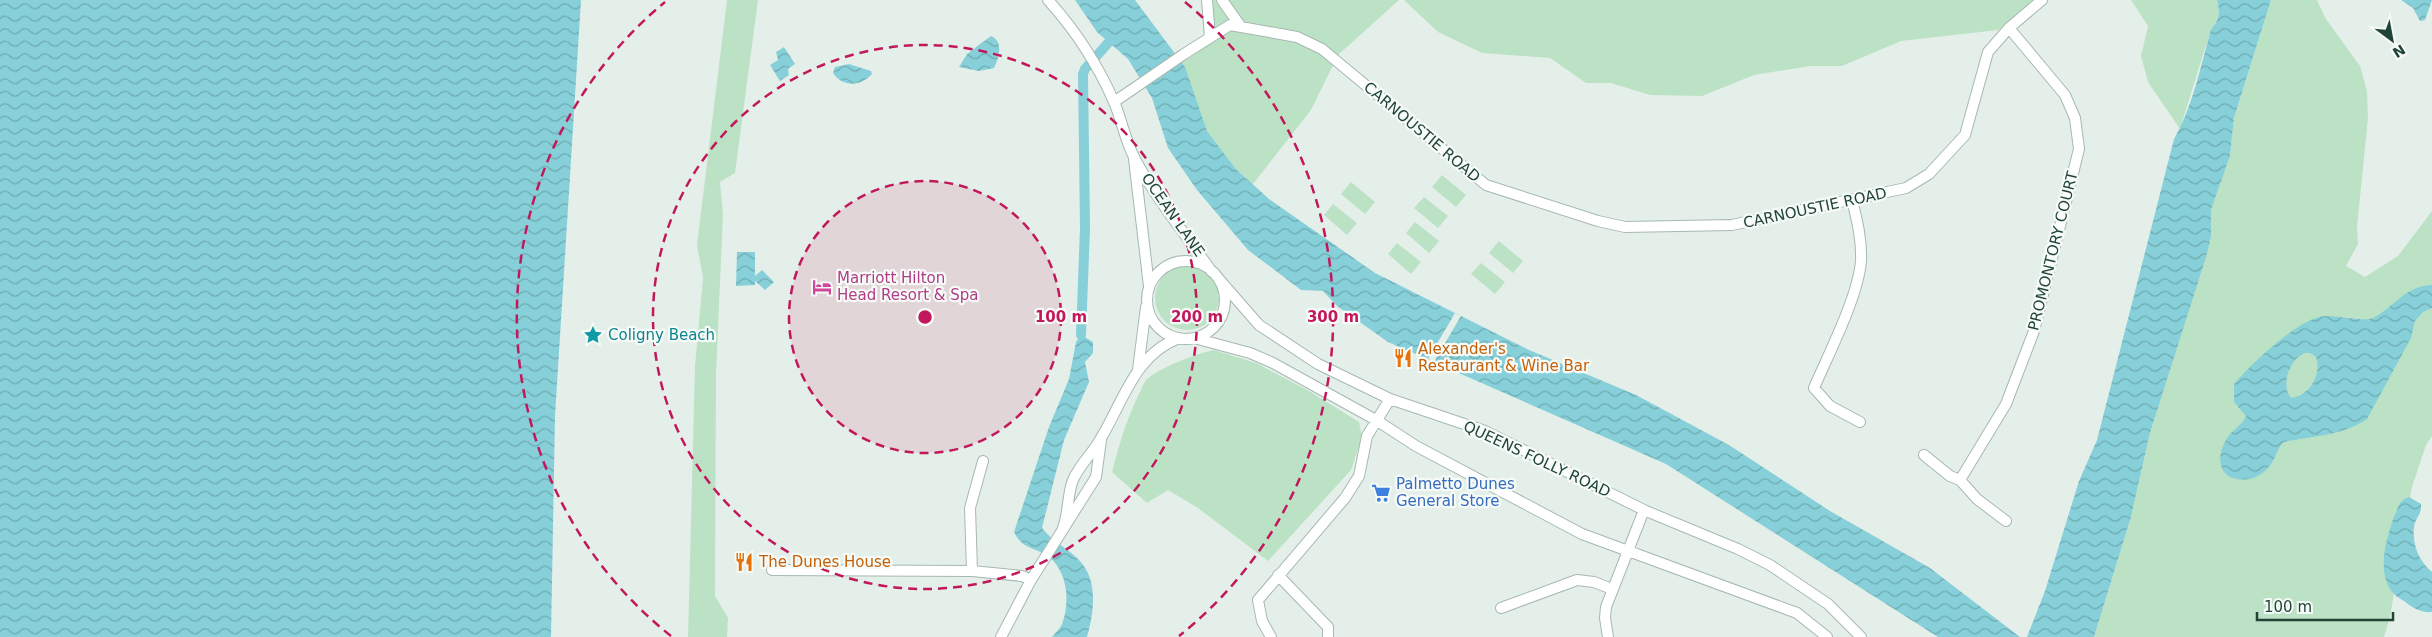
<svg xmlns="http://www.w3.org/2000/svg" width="2432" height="637" font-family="'DejaVu Sans',sans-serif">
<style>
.grass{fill:#bce2c5}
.water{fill:url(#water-waves);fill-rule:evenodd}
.pier{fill:#e5efea}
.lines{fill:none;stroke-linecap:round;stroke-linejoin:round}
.canal{stroke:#87d0d9;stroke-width:10}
.street-casing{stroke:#a6b8b1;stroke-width:12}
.street{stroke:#fff;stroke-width:10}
.ring{fill:none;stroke:#c2185b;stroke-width:2.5;stroke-dasharray:9 6}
.labels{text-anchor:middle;stroke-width:4.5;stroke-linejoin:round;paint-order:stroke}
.street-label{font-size:15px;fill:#214439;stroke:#f6fbf8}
.hotel-label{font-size:15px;fill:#b23c85;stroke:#f6fbf8;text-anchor:start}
.culture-label{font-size:15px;fill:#0d838f;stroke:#f6fbf8;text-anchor:start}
.food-label{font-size:15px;fill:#c56008;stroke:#f6fbf8;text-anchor:start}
.shop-label{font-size:15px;fill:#366cbe;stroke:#f6fbf8;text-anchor:start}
.centre{fill:#c2185b;stroke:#f6fbf8;stroke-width:2.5}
.ring-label{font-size:15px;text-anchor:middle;font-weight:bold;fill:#c2185b;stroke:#f6fbf8;stroke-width:4.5;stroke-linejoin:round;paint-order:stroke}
</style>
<defs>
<pattern id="water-waves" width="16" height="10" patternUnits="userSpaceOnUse" patternTransform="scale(1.25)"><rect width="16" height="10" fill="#87d0d9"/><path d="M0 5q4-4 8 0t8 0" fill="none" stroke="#6eaab1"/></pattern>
</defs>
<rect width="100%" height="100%" fill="#e5efea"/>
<path class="grass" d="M727 0H758L735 173 720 182 723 214 716 374 715 596 728 618 727 637H688L695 366 703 278 697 245Z
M1201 0H1399L1338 55 1311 110 1253 184 1236 169 1207 131 1182 63 1205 47Z
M1404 0H2035L1998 30 1901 41 1842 66H1810L1754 75 1702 96 1650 95 1611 83H1586L1550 58 1482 53 1438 32Z
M2131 0H2217C2220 12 2220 20 2211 29L2180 129 2148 82 2141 56 2148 26Z
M2271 0H2317L2326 19 2360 66 2367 91 2368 118 2357 227 2358 244 2346 266 2365 277 2398 256 2432 211V436L2426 445 2412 487 2390 617 2384 637H2094L2131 517 2150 433 2211 237V210L2230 156 2234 118Z
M1442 175 1466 195 1456 207 1432 187Z
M1351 182 1375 202 1365 214 1341 194Z
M1424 197 1448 216 1438 228 1414 208Z
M1333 204 1357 223 1347 235 1324 215Z
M1415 222 1439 241 1429 253 1406 233Z
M1499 241 1523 261 1513 273 1489 253Z
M1397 243 1421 262 1411 274 1388 254Z
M1481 263 1505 282 1495 294 1471 274Z
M1155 298a32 32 0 1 1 64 0a32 32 0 1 1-64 0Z
M1214 350 1256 363 1309 391 1359 422 1362 437 1351 470 1268 561 1198 508 1168 490 1147 503 1112 472C1119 445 1126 421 1138 396 1141 391 1143 383 1147 379 1159 368 1198 353 1214 350Z"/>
<path class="water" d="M0 0H581L555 416 551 637H0Z
M1075 0H1135L1185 67 1207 131 1236 169 1269 199 1375 273 1529 350 1636 395 1729 445 1830 511 1930 568 2020 637H2027H1938L1666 464 1388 342 1337 306 1323 291 1301 290 1248 250 1197 190 1168 148 1152 98 1128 59 1097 32Z
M2217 0H2271L2234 118 2230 156 2211 210V237L2206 257 2150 433 2131 517 2094 637H2027L2045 591 2079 481 2097 440 2174 139C2193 106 2201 65 2211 29 2220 20 2220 12 2217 0Z
M2401 0H2432L2425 20 2420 21 2413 8Z
M991 36C1004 41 999 58 994 68L979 71 959 67 967 54Z
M784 47 795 64 788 69 789 75 780 81 770 65 778 60 776 52Z
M849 64 871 71 872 74C861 87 842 87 833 73L835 67Z
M737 252H755V276L762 270 774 282 765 290 755 281V285L736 286Z
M2432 285V308L2423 312 2415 321 2411 338 2367 419C2342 436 2312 436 2284 442 2276 448 2277 460 2266 470 2257 478 2249 481 2237 479 2217 476 2217 454 2226 440 2231 430 2241 427 2246 416L2234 402V384C2250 365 2299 318 2324 316 2335 315 2365 322 2373 318 2393 308 2406 285 2432 285ZM2304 353H2310L2316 357C2322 374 2310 396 2291 398 2280 384 2290 360 2304 353Z
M1081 335 1093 342V353L1085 362 1089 382 1064 440 1042 528C1052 541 1067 548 1078 559 1099 579 1094 612 1087 637H1052C1056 632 1062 627 1063 621 1070 600 1067 570 1048 556 1034 547 1022 549 1014 532L1049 427 1069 379 1076 342Z
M2409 497 2421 504C2422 515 2415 518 2414 527 2412 545 2419 561 2432 572V612C2421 613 2413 608 2404 601 2401 599 2397 597 2395 595 2375 576 2386 539 2394 517 2398 508 2399 500 2409 497Z"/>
<path class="pier" d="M1455 313 1461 316 1434 362 1428 359Z"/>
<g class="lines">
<path class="canal" d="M1081 335 1085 228 1083 74 1085 69 1109 42"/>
<g class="street-casing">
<path id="street" d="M1048 0C1075 30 1098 65 1114 102 1122 120 1125 141 1135 159 1156 199 1186 235 1212 272
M1207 0 1210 37
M1222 0 1241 27
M1114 102 1184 54 1230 25 1297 37 1322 49 1486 185 1598 221 1625 227 1732 225 1906 188 1929 174 1965 135 1988 52 2009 28 2042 0
M1134 159 1149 286
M1852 200C1857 220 1862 240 1861 261 1858 297 1829 353 1814 388L1830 406 1860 422
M1147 300a39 39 0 1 1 78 0a39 39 0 1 1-78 0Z
M1218 278 1259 325 1318 364 1390 399 1485 431 1646 511 1738 549 1770 565 1828 604 1861 637
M1194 338 1250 353 1273 363 1376 420 1416 446 1582 534 1797 613 1827 637
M1138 370 1146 307
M1924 455 1950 476 1960 480 1977 499 2006 521
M1960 480 2006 404 2034 331 2079 149 2075 118 2065 95 2009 28
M1063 528C1069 512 1067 495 1073 480 1080 464 1093 453 1101 438 1123 402 1135 354 1179 338
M772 570 972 571 1022 576 1031 580
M972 571 970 508 983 461
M1278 575 1328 627V637
M1501 608 1577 580 1594 582 1612 589
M1001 637 1031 580 1096 477 1101 440
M1271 637 1262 621 1258 600 1345 498 1359 476 1367 436 1390 399
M1608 637 1605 618 1606 607 1644 510"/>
</g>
<use href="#street" class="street"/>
</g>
<circle cx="925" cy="317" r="136" fill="#c2185b" fill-opacity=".12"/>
<g class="ring">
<circle cx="925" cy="317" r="136"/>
<circle cx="925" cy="317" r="272"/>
<path d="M671 636A408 408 0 0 1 665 2M1185 2A408 408 0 0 1 1179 636"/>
</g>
<defs>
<g id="hotel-bare" transform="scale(1.5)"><path d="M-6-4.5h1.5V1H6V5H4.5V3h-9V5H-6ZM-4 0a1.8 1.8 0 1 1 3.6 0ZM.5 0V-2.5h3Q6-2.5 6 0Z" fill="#d1479c" stroke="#f6fbf8" stroke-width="2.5" paint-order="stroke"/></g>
<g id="sight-bare" transform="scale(1.5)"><path d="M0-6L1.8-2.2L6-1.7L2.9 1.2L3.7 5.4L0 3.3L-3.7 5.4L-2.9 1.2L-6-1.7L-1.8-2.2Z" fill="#0f9aa8" stroke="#f6fbf8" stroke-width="2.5" paint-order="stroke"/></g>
<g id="restaurant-bare" transform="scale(1.5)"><path d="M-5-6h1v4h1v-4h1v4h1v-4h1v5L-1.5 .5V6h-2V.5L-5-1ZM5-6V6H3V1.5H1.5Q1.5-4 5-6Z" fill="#e8710a" stroke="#f6fbf8" stroke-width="2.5" paint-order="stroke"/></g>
<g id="supermarket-bare" transform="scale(1.5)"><path d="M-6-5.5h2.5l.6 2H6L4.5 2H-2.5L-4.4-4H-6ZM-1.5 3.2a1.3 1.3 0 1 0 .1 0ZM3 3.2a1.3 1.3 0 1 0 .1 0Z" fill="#3f7fe0" stroke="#f6fbf8" stroke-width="2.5" paint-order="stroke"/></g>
</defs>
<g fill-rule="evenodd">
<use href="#hotel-bare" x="822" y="287"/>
<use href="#sight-bare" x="593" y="335"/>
<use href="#restaurant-bare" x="1403" y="358"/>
<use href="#supermarket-bare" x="1381" y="493"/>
<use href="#restaurant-bare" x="744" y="562"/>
</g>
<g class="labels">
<g class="street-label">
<text transform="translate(1422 132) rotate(40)" y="5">CARNOUSTIE ROAD</text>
<text transform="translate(1815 208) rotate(-12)" y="5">CARNOUSTIE ROAD</text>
<text transform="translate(1173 215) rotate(55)" y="5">OCEAN LANE</text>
<text transform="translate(2053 251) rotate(-76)" y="5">PROMONTORY COURT</text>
<text transform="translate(1537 459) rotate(25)" y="5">QUEENS FOLLY ROAD</text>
</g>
<g class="hotel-label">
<text x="837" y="283">Marriott Hilton<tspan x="837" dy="17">Head Resort &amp; Spa</tspan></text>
</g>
<g class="culture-label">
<text x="608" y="340">Coligny Beach</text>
</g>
<g class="food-label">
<text x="1418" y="354">Alexander's<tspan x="1418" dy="17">Restaurant &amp; Wine Bar</tspan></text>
<text x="759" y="567">The Dunes House</text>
</g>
<g class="shop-label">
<text x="1396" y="489">Palmetto Dunes<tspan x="1396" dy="17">General Store</tspan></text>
</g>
</g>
<circle cx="925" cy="317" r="8" class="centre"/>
<g class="ring-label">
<text x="1061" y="322">100 m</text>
<text x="1197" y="322">200 m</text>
<text x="1333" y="322">300 m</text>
</g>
<g transform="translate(2392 40) rotate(148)" stroke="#f6fbf8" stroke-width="4" paint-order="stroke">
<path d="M0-4L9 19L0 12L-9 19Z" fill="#214439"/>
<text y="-8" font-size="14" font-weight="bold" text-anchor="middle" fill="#214439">N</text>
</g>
<path d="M2257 612v8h136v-8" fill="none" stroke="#214439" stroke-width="2.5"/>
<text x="2264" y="612" font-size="15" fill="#214439" stroke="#f6fbf8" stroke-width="4" paint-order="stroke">100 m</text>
</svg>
